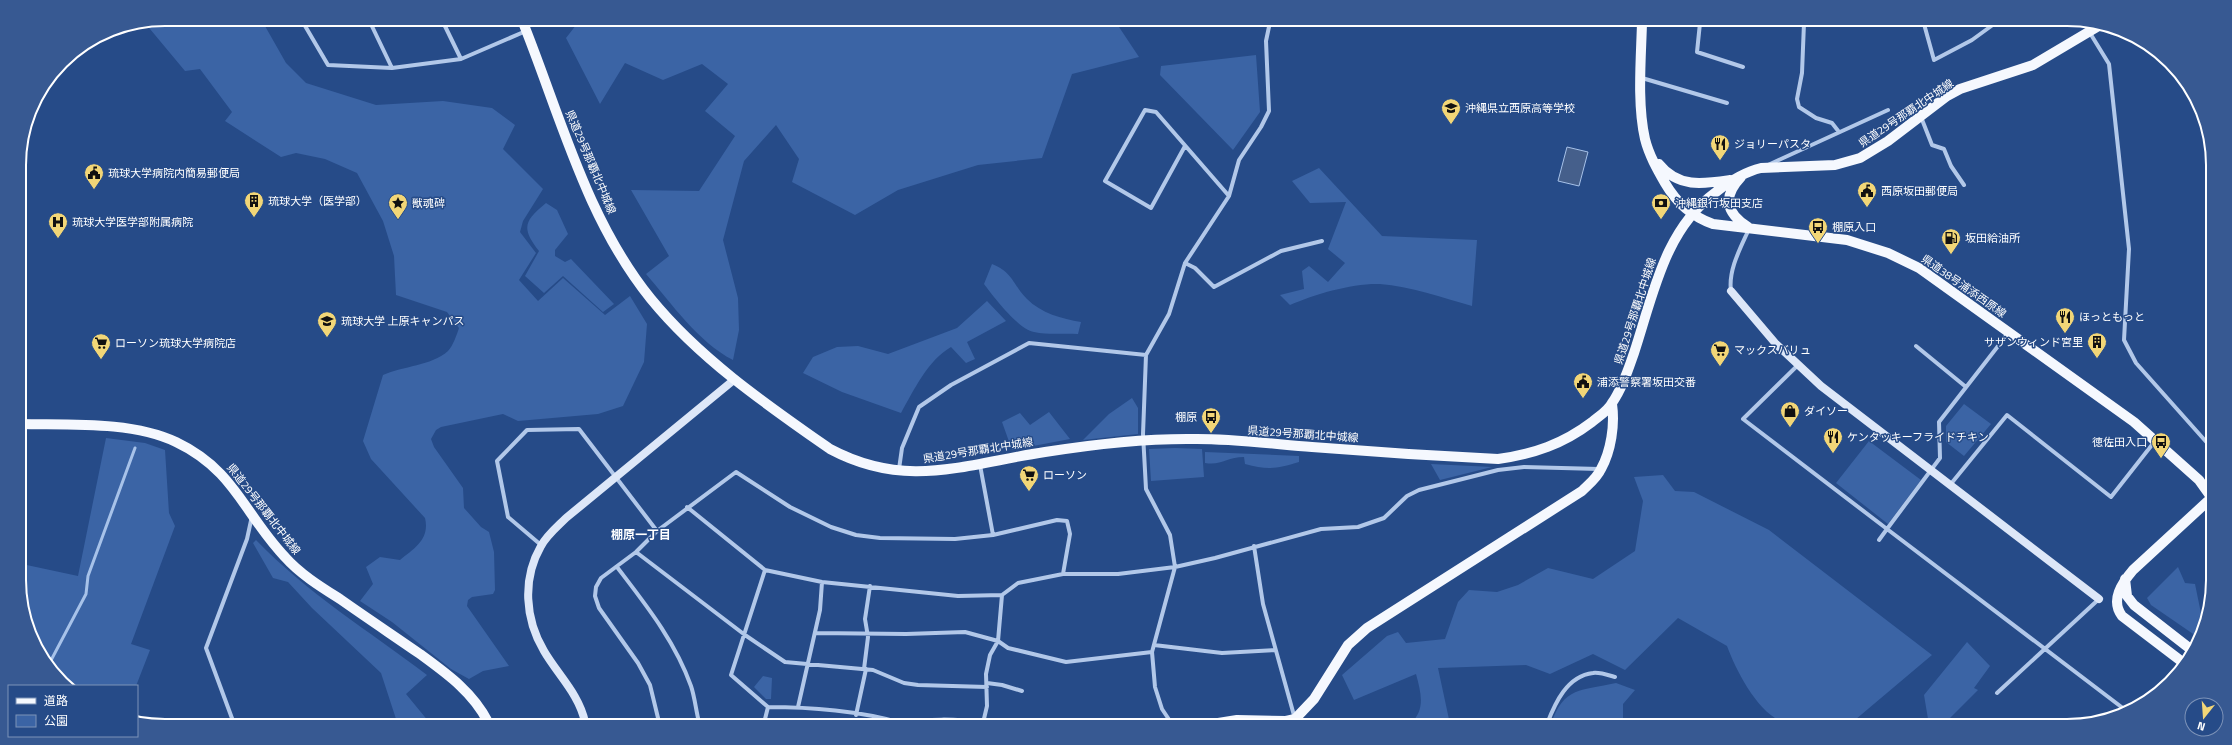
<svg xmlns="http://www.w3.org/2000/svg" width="2232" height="745" font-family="'Titillium Web','Noto Sans JP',sans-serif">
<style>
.green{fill:#3b64a5}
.water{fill:#455f8b;stroke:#a7c2e9}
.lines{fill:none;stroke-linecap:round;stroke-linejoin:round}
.stream{stroke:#a7c2e9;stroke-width:3}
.street{stroke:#b2c8e9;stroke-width:4}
.secondary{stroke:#dde7f8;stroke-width:8}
.primary{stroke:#f5f8fe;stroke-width:10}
.labels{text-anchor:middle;stroke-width:3;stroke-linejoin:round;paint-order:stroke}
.poi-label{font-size:11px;fill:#fff;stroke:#264b88;text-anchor:start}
.street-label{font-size:11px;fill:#fff;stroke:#264b88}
.neighbourhood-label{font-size:12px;font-weight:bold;fill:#fff;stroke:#264b88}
.rim{fill:none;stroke:#fff;stroke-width:2}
</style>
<rect width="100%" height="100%" fill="#264b88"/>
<path class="green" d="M165 19H261L286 63 306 83 376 105 443 101 492 108 515 125 503 149 543 189 523 221 520 232 536 253 519 280 538 301 563 278 605 315 630 296 647 324 644 362 623 406 598 414 518 421 503 414 441 427 436 430 431 439 434 447 463 488 464 508 481 527 489 532 494 552 495 590 493 594 472 597 468 600 467 606 509 666 483 671 469 679 451 669 392 622 360 601 373 584 366 567 380 557 400 560C415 548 430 539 425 518L371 459 363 441 383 375C403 366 431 366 448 351 453 346 457 334 459 328L447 312 396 295 394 256 383 221 357 173 325 159 296 153 281 157 225 121 232 112 200 69 185 71 145 23Z
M580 20 1018 21 1053 25 1060 21H1115L1139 57 1072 74 1042 158 978 165 898 190 855 215 792 182 799 159 776 125 744 161 723 240 738 298 739 330 733 360C698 342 672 304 646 274L669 256 631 190 699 191 735 136 705 111 728 84 702 64 663 80 625 63 600 104 566 38Z
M1256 55 1260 112 1233 150 1160 75 1161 66Z
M1319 168 1382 236 1477 240 1472 306C1443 298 1410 286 1380 284 1353 283 1315 294 1290 305L1280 295 1304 289 1302 271 1309 266 1328 282 1345 263 1328 249 1346 202 1310 203 1292 181Z
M546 203 557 210 568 234 555 250V256L565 262 571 259 614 304 603 312 563 276 544 293 525 276 539 251C521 228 524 221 546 203Z
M992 264C1014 273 1012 284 1027 299 1041 313 1062 319 1081 322L1078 334C1063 333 1048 335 1034 332 1019 330 993 296 984 284Z
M987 301 1006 321 967 342 975 359 966 363 951 347C928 360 914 390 901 413L842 392 803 373 813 357 837 347 858 346 888 354 957 328Z
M1132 398 1138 408V434L1083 440 1109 414Z
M1964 404 1991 424 1964 456 1946 442V426Z
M1049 412 1070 439 1012 450 1002 422 1020 413 1030 425Z
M106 438 145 443 165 450 169 513 175 526 131 644 150 650 136 686H67L55 677 41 656 40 646C18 631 22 588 22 564L78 576Z
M1869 441 1921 480 1888 524 1836 483Z
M1175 448 1202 449 1204 477 1151 481 1149 449Z
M1205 452 1299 456V462C1277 469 1267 470 1245 464L1244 457C1227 457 1221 466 1205 463Z
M1431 464 1492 467 1440 480Z
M1663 475 1675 491 1694 492 1769 530 1932 655 1849 725C1831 725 1811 727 1793 725 1762 722 1737 673 1727 646L1678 618 1625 670 1593 654 1550 674 1526 665 1438 668 1450 724H1410C1426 710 1421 693 1416 674L1354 700 1342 675 1387 636 1398 632 1406 643 1445 639 1458 602 1469 590 1497 592 1518 585 1548 568 1593 579 1635 551 1643 501 1634 477Z
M256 540C307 593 369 631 427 675L406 694 429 722H397L381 673 312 608 288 582 273 578 253 543Z
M2178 567 2185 583 2195 584 2204 628 2199 638 2151 605 2147 598Z
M1967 642 1990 666 1974 688 1978 690 1943 725H1929L1924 695Z
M763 676 772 678 771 699H766L754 687Z
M1616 683 1635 690 1623 704V725L1551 724C1564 686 1581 691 1616 683Z"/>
<path class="water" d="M1567 147 1588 152 1579 186 1558 181Z"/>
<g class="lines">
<path class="stream" d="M48 666 86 594 88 576 135 448"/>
<path class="street" d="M301 19 328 65 392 68 461 59 526 31
M369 20 392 68
M442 20 461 59
M1700 23 1697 52 1743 67
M1804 23 1802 73 1797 99 1799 107 1816 118 1832 123 1839 132
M1924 24 1934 60 1972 40 1994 24
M2090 33 2109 64 2129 249 2124 340 2136 363 2209 445
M1642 78 1727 103
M1921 117 1932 145 1944 149 1951 166 1964 185
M1185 146 1151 208 1105 181 1145 110 1156 112 1229 196
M1768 165 1888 110
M1185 263 1195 268 1214 287 1281 251 1322 241
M1731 291C1728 270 1741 247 1749 229
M2009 332 1939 422 1940 458 1887 529 2128 712
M1916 346 1966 387
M1798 365 1743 419 1887 529 1879 540
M980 465 993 535
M899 469 902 448 919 407 951 385 1029 343 1146 355
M1950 485 2007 415 2111 497 2155 441
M687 507 765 570 822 582 958 596 1002 595 1018 583 1063 574H1118L1175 567 1215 558 1321 529 1358 527 1384 518 1407 496 1419 490 1498 470 1524 467 1599 469
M541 545 508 517 497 461 527 430 579 429 657 531
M1254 546 1263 604 1295 719
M636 552 745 635 785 662 873 670 904 683 918 685 987 687
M617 567C646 605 675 641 691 686 695 698 696 711 699 722
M765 570 731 675 768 707C809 707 862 711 901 723
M815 633 906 634 965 632 998 641 1008 648 1066 662 1152 652
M1154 645 1222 653 1275 650
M864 669 868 637 865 619 870 586
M987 683 1002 685 1022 691
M1997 693 2099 599
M798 707 820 610 822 582
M856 715 866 669
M233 721 206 648 247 539 252 516
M659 722 650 685 638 663 599 608 595 596 596 587 601 578 636 552 657 531 736 472 790 507 831 527 856 535 880 538 955 539 993 535 1057 520 1067 521 1070 534 1063 574
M764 723 768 707
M908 723C925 719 958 718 975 723
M983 723 987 706 986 674 990 655 998 641 1002 595
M1172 724 1162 709 1155 687 1152 652 1175 567 1170 535 1146 489 1143 434 1146 355 1169 314 1185 263 1229 196 1239 160 1261 127 1269 111 1266 41 1270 22
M1547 724C1555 703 1567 676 1593 673 1599 672 1608 675 1615 677"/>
<path class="secondary" d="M1731 291 1776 344 1821 386 2099 599
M585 722C579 694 558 675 544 651 525 619 522 579 541 546 547 535 557 527 566 518L735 379"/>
<path class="primary" d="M522 20C560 114 586 219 651 299 700 359 767 405 830 449 907 490 965 464 1045 452 1095 444 1146 438 1197 439 1235 439 1274 444 1312 447 1374 452 1436 456 1498 459 1534 454 1563 444 1592 422 1599 416 1608 411 1612 403 1622 389 1628 370 1634 353 1653 296 1664 230 1716 192 1730 181 1744 172 1761 168L1835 165 1860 158 1888 141 1947 96 1960 89 2033 65 2102 24
M1642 23C1641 59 1637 104 1645 139 1649 155 1657 169 1665 183 1676 202 1693 217 1713 224L1847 240 1888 253 1919 268 2134 422 2199 480 2209 494
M1659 164C1678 188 1703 184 1730 180
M1741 177C1722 197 1726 213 1748 227
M21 424C69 425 132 421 176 442 235 470 244 514 285 557 300 574 321 587 340 599 367 618 394 636 420 654 446 673 473 692 488 722
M2125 579 2127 596 2134 605 2193 651
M2185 664 2122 616C2110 600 2122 583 2133 570L2208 501
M1212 724 1237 720 1286 721 1295 719 1314 699 1348 645 1367 628 1582 491C1589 484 1597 478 1601 469 1611 451 1615 425 1612 404"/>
</g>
<defs>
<g id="school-pin" transform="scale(1)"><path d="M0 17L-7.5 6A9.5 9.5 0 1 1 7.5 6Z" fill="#f2d677" stroke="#264b88"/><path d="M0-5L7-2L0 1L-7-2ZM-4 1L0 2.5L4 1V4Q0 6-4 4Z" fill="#111"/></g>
<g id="restaurant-pin" transform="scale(1)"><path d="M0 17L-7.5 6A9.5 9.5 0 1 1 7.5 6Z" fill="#f2d677" stroke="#264b88"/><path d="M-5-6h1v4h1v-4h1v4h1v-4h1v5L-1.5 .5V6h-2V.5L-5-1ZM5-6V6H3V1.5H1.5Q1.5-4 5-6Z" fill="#111"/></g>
<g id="civic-pin" transform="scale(1)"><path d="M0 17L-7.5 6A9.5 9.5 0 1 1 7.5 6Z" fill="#f2d677" stroke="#264b88"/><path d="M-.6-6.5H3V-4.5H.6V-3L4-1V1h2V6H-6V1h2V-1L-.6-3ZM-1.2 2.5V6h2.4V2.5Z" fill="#111"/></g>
<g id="building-pin" transform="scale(1)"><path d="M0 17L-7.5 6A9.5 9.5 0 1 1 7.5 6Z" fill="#f2d677" stroke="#264b88"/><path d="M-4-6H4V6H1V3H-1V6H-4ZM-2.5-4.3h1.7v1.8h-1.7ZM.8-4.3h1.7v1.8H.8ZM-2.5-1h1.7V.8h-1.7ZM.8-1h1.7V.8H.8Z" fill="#111"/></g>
<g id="sight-pin" transform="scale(1)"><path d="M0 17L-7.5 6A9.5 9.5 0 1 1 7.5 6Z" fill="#f2d677" stroke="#264b88"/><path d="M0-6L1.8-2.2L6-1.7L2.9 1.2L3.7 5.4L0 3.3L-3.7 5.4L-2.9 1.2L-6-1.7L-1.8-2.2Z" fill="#111"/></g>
<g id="bank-pin" transform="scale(1)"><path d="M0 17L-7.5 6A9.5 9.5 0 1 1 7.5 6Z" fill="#f2d677" stroke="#264b88"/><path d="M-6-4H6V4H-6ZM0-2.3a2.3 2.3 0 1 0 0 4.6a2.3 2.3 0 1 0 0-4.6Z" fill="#111"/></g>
<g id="hospital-pin" transform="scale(1)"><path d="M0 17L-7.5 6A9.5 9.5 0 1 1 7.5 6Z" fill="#f2d677" stroke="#264b88"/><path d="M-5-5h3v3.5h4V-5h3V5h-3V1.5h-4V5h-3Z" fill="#111"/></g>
<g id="bus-pin" transform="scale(1)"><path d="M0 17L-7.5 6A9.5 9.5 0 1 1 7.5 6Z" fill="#f2d677" stroke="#264b88"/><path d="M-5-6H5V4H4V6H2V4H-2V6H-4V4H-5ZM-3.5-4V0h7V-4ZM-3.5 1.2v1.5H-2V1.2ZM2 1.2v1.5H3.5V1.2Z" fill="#111"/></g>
<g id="fuel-pin" transform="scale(1)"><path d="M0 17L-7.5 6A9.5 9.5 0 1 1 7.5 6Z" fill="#f2d677" stroke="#264b88"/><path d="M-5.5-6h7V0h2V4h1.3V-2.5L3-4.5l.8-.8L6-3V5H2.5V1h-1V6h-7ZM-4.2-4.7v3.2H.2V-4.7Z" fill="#111"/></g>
<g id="university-pin" transform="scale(1)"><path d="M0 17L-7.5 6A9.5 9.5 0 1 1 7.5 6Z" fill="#f2d677" stroke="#264b88"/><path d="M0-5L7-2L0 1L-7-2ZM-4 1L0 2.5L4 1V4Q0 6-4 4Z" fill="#111"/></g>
<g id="supermarket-pin" transform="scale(1)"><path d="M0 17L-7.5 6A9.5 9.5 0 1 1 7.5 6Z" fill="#f2d677" stroke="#264b88"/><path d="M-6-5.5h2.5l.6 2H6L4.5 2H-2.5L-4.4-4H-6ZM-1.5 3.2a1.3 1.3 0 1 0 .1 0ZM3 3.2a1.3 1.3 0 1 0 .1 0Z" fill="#111"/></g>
<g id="shop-pin" transform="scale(1)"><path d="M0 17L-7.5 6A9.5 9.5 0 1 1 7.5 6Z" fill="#f2d677" stroke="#264b88"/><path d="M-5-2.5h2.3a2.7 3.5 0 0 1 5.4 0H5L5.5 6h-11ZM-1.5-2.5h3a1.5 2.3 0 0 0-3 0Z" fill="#111"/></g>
</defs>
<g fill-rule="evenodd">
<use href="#school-pin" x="1451" y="108"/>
<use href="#restaurant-pin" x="1720" y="144"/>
<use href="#civic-pin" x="94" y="173"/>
<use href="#civic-pin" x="1867" y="191"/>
<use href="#building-pin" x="254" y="201"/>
<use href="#sight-pin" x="398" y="203"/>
<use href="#bank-pin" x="1661" y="203"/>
<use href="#hospital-pin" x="58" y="222"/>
<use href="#bus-pin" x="1818" y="227"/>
<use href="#fuel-pin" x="1951" y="238"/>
<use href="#restaurant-pin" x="2065" y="317"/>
<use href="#university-pin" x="327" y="321"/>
<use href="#building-pin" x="2097" y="342"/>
<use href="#supermarket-pin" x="101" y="343"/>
<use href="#supermarket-pin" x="1720" y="350"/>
<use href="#civic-pin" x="1583" y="382"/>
<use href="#shop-pin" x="1790" y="411"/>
<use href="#bus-pin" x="1211" y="417"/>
<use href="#restaurant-pin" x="1833" y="437"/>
<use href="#bus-pin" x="2161" y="442"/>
<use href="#supermarket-pin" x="1029" y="475"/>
</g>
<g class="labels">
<g class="poi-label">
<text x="1465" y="112">沖縄県立西原高等学校</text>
<text x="1734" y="148">ジョリーパスタ</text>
<text x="108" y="177">琉球大学病院内簡易郵便局</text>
<text x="1881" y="195">西原坂田郵便局</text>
<text x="268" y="205">琉球大学（医学部）</text>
<text x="412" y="207">獣魂碑</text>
<text x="1675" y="207">沖縄銀行坂田支店</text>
<text x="72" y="226">琉球大学医学部附属病院</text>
<text x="1832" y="231">棚原入口</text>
<text x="1965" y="242">坂田給油所</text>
<text x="2079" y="321">ほっともっと</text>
<text x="341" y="325">琉球大学 上原キャンパス</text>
<text x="2083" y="346" text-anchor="end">サザンウィンド宮里</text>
<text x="115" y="347">ローソン琉球大学病院店</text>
<text x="1734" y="354">マックスバリュ</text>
<text x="1597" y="386">浦添警察署坂田交番</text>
<text x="1804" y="415">ダイソー</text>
<text x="1197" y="421" text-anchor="end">棚原</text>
<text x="1847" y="441">ケンタッキーフライドチキン</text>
<text x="2147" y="446" text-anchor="end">徳佐田入口</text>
<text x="1043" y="479">ローソン</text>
</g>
<g class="street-label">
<text transform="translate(1906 113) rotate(-34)" y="4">県道29号那覇北中城線</text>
<text transform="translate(591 162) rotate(67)" y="4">県道29号那覇北中城線</text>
<text transform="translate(1964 286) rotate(35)" y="4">県道38号浦添西原線</text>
<text transform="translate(1635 311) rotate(-72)" y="4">県道29号那覇北中城線</text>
<text transform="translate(1303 434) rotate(4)" y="4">県道29号那覇北中城線</text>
<text transform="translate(978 450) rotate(-9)" y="4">県道29号那覇北中城線</text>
<text transform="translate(264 509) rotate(52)" y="4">県道29号那覇北中城線</text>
</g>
<g class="neighbourhood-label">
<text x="641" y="539">棚原一丁目</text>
</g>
</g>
<path d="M0 0H2232V745H0ZM165 26H2067A139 139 0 0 1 2206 165V580A139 139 0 0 1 2067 719H165A139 139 0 0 1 26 580V165A139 139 0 0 1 165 26Z" fill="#375992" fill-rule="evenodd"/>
<path class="rim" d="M165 26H2067A139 139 0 0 1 2206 165V580A139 139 0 0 1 2067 719H165A139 139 0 0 1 26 580V165A139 139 0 0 1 165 26Z"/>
<rect x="8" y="685" width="130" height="52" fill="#264b88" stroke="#7d93b8"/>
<rect x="16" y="698" width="20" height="6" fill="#f5f8fe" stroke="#7d93b8"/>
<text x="44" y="705" font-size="12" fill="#ffffff">道路</text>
<rect x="16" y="715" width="20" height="12" fill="#3b64a5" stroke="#7d93b8"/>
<text x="44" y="725" font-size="12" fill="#ffffff">公園</text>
<g transform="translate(2204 717) rotate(197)"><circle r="19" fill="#264b88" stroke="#7d93b8"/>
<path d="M0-3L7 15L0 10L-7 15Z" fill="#f2d677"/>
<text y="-6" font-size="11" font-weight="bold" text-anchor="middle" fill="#ffffff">N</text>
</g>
</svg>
